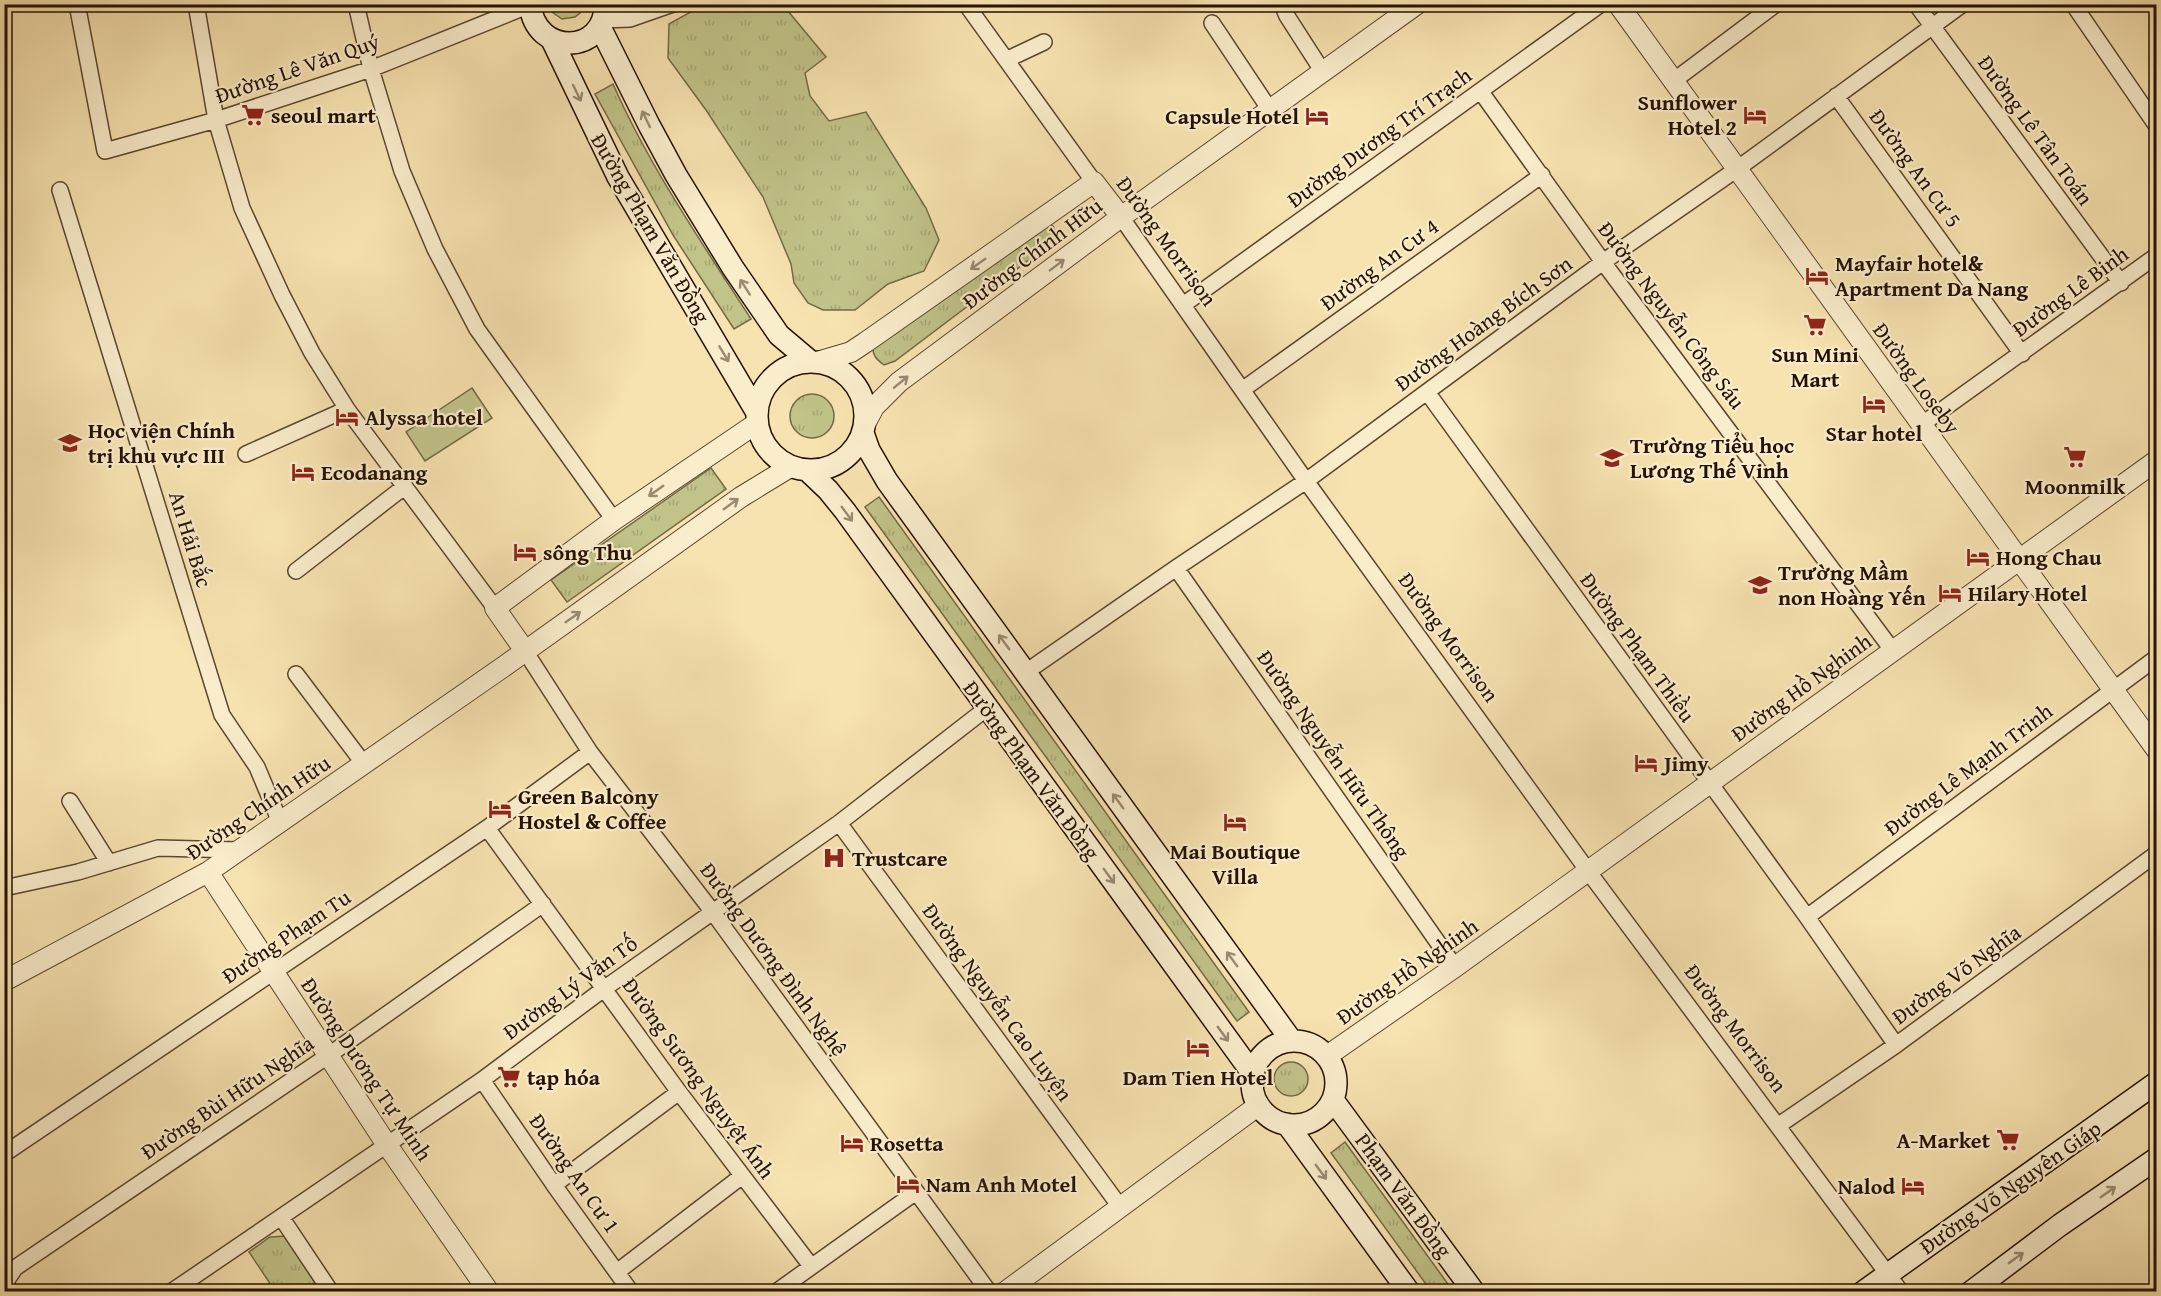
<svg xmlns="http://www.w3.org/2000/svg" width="2161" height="1296" font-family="'Gentium Book Plus',serif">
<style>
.grass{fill:url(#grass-tufts);stroke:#736a46;stroke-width:1.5}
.green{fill:#c1c388;stroke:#736a46;stroke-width:1.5}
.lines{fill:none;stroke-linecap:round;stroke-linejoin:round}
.minor-casing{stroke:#5a4630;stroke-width:18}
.tertiary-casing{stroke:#5a4630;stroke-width:22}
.secondary-casing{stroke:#251105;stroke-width:24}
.minor{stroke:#faedcc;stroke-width:15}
.tertiary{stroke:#faedcc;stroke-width:20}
.secondary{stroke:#faedcc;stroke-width:21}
.oneway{stroke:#9a8a72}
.labels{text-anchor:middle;stroke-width:4.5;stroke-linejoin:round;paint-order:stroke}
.street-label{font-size:22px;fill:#251105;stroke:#faedcc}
.poi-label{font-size:22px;font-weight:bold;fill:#251105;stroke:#faedcc;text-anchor:start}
</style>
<defs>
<pattern id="grass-tufts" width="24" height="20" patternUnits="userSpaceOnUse" patternTransform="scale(1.5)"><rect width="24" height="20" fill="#c1c388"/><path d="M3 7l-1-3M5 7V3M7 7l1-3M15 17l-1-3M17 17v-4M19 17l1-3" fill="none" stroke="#a6a674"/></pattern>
</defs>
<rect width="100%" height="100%" fill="#f7e3b0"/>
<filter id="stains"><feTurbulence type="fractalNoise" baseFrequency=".00333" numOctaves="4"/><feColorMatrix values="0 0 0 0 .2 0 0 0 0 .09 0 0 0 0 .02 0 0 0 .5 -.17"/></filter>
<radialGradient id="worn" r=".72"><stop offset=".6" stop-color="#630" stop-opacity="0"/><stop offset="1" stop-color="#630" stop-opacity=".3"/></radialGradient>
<path class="grass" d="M549 5H583L580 13 575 17 562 19 552 12Z
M703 5H783L826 57 805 73 810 96 829 121 866 112 926 208 939 240 924 271 888 284 855 310H823L808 303 794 283 791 264 763 197 706 110 668 58 669 24Z
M613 84C648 164 703 245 751 319L734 329 673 235 595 94Z
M1045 221 1053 226 1058 238 895 361 884 365C876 359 872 355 873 345Z
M790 416a22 22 0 1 1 44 0a22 22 0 1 1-44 0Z
M711 468 726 489 567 602 551 580Z
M879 497 1249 1012 1237 1021 865 507Z
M1274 1079a17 17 0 1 1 34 0a17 17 0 1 1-34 0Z
M1345 1142 1453 1291H1431L1331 1153Z
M287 1236 323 1291H275L249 1252 270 1237Z"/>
<path class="green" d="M472 388 492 418 425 461 406 432Z
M2107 1285 2146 1291H2078Z"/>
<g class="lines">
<g class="minor-casing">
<path id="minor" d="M77 4 105 151 216 120 371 69 530 5
M196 4 216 120 242 208 282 295 312 353 347 409 495 608
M356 4 371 69 402 171 435 249 477 329 614 520
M966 4 1094 182
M1282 4 1287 16 1323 72
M1916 4 2121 283
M2073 4 2156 125
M603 20 630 19 673 4
M1212 23 1270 110
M1006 60 1044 42
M1672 82 1776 4
M1481 92 1603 262 1893 651
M1836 96 2022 354
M60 190 222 715 257 767 280 822
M1121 217 1306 481 1588 871 1901 1292
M1183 305 1601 4
M1242 390 1542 175
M1427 392 1807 917 1896 1045
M1921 425 2156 256
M246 454 347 409
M1176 568 1455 967
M296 571 404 487
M525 651 590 752 712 911 989 1292
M1026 672 1176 568 1306 481 1603 262 1737 169 1963 4
M296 674 364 764
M70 801 109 863
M839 823 1121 1208
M487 828 679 1092 811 1266
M4 888 78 872 158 848 239 850
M1807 917 2156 658
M482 1080 554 1185 631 1292
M1779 1125 1896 1045 2156 854
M4 1154 487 828 590 752
M554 1185 679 1092
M281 1217 331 1292
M617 1272 742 1176
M7 1292V1280L15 1268 329 1055 543 904
M171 1292 482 1080 605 988 839 823 987 708
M776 1292 916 1192"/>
</g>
<g class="tertiary-casing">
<path id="tertiary" d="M1618 4 2156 749
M817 362 851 352 866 342 1094 182 1121 217
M864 426 874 407 899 382 1121 217 1417 4
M525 651 495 608 614 520 757 423
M208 872 387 1145 489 1292
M4 981 208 872 506 665 741 497 790 467
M1327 1056 1455 967 2156 461
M1005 1292 1259 1105"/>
</g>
<g class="secondary-casing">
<path id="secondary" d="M530 4C535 57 606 55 605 4
M600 27 649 125 676 175 733 268 779 335 811 362
M552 40 618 177 756 411
M757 416a54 54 0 1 1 108 0a54 54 0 1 1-108 0Z
M863 433 869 450 887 481 1291 1040
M808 471 828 490 845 511 1253 1074
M1252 1083a42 42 0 1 1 84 0a42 42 0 1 1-84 0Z
M1333 1100 1474 1292
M1287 1124 1409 1292
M1863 1292 2156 1083
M1971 1292 2060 1225 2156 1159"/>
</g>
<use href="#minor" class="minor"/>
<use href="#tertiary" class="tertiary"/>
<use href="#secondary" class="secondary"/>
</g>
<defs><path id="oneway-shaft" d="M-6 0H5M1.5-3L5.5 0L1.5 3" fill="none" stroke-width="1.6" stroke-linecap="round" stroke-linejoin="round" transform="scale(1.5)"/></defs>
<g class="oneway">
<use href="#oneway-shaft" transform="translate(577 93) rotate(64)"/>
<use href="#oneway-shaft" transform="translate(646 119) rotate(-116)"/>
<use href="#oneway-shaft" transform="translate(978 264) rotate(145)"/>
<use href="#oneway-shaft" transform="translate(1057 265) rotate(-37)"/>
<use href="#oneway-shaft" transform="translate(745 287) rotate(-123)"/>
<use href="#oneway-shaft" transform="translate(724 354) rotate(59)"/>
<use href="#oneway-shaft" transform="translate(901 382) rotate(-39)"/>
<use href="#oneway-shaft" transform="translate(656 491) rotate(145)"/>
<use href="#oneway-shaft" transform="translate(731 504) rotate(-36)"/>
<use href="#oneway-shaft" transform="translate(847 514) rotate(54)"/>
<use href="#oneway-shaft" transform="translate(573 617) rotate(-35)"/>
<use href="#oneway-shaft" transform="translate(1004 642) rotate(-126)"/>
<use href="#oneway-shaft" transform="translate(1118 801) rotate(-126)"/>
<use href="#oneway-shaft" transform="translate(1109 876) rotate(54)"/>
<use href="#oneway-shaft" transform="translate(1232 959) rotate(-126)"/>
<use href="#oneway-shaft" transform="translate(1223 1034) rotate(54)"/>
<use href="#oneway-shaft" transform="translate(1321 1172) rotate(54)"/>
<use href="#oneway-shaft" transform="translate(2108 1192) rotate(-35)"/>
<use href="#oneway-shaft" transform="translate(2016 1258) rotate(-36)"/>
</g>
<defs>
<g id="supermarket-bare" transform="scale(1.8)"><path d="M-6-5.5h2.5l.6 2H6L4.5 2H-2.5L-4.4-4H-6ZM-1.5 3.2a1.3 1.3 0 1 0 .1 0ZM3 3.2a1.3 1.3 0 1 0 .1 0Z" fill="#8f2418" stroke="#faedcc" stroke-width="2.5" paint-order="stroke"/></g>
<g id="hotel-bare" transform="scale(1.8)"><path d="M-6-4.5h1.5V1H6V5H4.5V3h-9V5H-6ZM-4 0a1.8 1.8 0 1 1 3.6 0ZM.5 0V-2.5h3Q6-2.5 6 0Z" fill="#8f2418" stroke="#faedcc" stroke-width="2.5" paint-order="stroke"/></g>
<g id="university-bare" transform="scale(1.8)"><path d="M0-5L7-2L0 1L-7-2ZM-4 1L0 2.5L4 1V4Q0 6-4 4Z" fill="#8f2418" stroke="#faedcc" stroke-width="2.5" paint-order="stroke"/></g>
<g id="school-bare" transform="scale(1.8)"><path d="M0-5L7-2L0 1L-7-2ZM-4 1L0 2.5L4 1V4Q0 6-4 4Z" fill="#8f2418" stroke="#faedcc" stroke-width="2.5" paint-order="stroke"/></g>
<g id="hospital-bare" transform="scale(1.8)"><path d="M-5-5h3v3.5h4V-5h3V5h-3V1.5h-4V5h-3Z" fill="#8f2418" stroke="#faedcc" stroke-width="2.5" paint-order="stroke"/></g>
</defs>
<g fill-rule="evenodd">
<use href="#supermarket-bare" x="253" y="115"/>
<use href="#hotel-bare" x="1755" y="115"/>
<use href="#hotel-bare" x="1317" y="116"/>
<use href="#hotel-bare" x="1817" y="276"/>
<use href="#supermarket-bare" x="1815" y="325"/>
<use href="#hotel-bare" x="1874" y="404"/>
<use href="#hotel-bare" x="347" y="417"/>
<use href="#university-bare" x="70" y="443"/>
<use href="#supermarket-bare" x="2075" y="457"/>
<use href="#school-bare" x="1612" y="458"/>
<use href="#hotel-bare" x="303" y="472"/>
<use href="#hotel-bare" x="525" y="552"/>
<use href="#hotel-bare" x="1978" y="557"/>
<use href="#school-bare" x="1760" y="585"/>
<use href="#hotel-bare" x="1950" y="593"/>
<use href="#hotel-bare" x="1646" y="763"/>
<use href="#hotel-bare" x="500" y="809"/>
<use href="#hotel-bare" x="1235" y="822"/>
<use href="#hospital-bare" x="834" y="858"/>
<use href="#hotel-bare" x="1198" y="1048"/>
<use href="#supermarket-bare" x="509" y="1077"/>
<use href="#supermarket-bare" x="2008" y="1140"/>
<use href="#hotel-bare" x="852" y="1143"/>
<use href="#hotel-bare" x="908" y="1184"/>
<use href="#hotel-bare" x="1913" y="1186"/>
</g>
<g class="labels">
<g class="street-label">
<text transform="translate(297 68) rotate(-19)" y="8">Đường Lê Văn Quý</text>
<text transform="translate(2036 130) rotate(54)" y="8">Đường Lê Tân Toán</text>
<text transform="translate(1379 137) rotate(-36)" y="8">Đường Dương Trí Trạch</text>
<text transform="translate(1916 168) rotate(54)" y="8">Đường An Cư 5</text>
<text transform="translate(651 228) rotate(60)" y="8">Đường Phạm Văn Đồng</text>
<text transform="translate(1167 241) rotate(54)" y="8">Đường Morrison</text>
<text transform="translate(1032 253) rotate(-37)" y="8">Đường Chính Hữu</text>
<text transform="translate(1379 264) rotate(-36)" y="8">Đường An Cư 4</text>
<text transform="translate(2070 291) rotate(-36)" y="8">Đường Lê Binh</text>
<text transform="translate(1672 315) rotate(53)" y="8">Đường Nguyễn Công Sáu</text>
<text transform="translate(1483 323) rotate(-36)" y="8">Đường Hoàng Bích Sơn</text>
<text transform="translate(1917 378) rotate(54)" y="8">Đường Loseby</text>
<text transform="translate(191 539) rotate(73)" y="8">An Hải Bắc</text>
<text transform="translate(1449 637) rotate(54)" y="8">Đường Morrison</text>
<text transform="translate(1638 647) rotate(54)" y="8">Đường Phạm Thiều</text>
<text transform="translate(1801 687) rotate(-36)" y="8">Đường Hồ Nghinh</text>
<text transform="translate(1334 754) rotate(55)" y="8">Đường Nguyễn Hữu Thông</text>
<text transform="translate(1968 769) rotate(-37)" y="8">Đường Lê Mạnh Trinh</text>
<text transform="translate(1032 770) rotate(54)" y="8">Đường Phạm Văn Đồng</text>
<text transform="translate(258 807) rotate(-34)" y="8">Đường Chính Hữu</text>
<text transform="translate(286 936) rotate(-34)" y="8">Đường Phạm Tu</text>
<text transform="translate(774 959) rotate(54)" y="8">Đường Dương Đình Nghệ</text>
<text transform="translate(1407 971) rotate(-35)" y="8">Đường Hồ Nghinh</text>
<text transform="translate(1956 974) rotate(-36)" y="8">Đường Võ Nghĩa</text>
<text transform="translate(570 987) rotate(-36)" y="8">Đường Lý Văn Tố</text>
<text transform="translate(998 1002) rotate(54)" y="8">Đường Nguyễn Cao Luyện</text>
<text transform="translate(1736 1028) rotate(53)" y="8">Đường Morrison</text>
<text transform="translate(367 1069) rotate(56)" y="8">Đường Dương Tự Minh</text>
<text transform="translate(699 1078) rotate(54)" y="8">Đường Sương Nguyệt Ánh</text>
<text transform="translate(227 1097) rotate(-34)" y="8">Đường Bùi Hữu Nghĩa</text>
<text transform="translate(575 1173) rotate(55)" y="8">Đường An Cư 1</text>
<text transform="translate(2010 1187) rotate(-35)" y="8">Đường Võ Nguyên Giáp</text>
<text transform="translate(1404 1195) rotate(54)" y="8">Phạm Văn Đồng</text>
</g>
<g class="poi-label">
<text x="1737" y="110" text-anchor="end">Sunflower<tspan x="1737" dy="25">Hotel 2</tspan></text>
<text x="271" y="123">seoul mart</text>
<text x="1299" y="124" text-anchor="end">Capsule Hotel</text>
<text x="1835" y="271">Mayfair hotel&amp;<tspan x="1835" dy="25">Apartment Da Nang</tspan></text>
<text x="1815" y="362" text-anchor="middle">Sun Mini<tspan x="1815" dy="25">Mart</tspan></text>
<text x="365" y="425">Alyssa hotel</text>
<text x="88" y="438">Học viện Chính<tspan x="88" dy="25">trị khu vực III</tspan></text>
<text x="1874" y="441" text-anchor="middle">Star hotel</text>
<text x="1630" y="453">Trường Tiểu học<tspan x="1630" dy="25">Lương Thế Vinh</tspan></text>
<text x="321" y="480">Ecodanang</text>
<text x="2075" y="494" text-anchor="middle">Moonmilk</text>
<text x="543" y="560">sông Thu</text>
<text x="1996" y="565">Hong Chau</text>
<text x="1778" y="580">Trường Mầm<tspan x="1778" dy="25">non Hoàng Yến</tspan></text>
<text x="1968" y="601">Hilary Hotel</text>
<text x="1664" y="771">Jimy</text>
<text x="518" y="804">Green Balcony<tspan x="518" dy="25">Hostel &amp; Coffee</tspan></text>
<text x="1235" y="859" text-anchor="middle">Mai Boutique<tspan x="1235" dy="25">Villa</tspan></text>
<text x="852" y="866">Trustcare</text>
<text x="527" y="1085">tạp hóa</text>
<text x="1198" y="1085" text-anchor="middle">Dam Tien Hotel</text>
<text x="1990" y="1148" text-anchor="end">A-Market</text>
<text x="870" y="1151">Rosetta</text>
<text x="926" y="1192">Nam Anh Motel</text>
<text x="1895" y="1194" text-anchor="end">Nalod</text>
</g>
</g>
<rect width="2161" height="1296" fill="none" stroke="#f7e3b0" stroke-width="24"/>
<rect x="6" y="6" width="2149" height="1284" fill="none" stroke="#251105" stroke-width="3"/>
<rect x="12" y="12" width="2137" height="1272" fill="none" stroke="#251105" stroke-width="1.5"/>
<rect width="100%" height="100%" filter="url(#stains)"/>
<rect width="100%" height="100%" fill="url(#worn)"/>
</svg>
